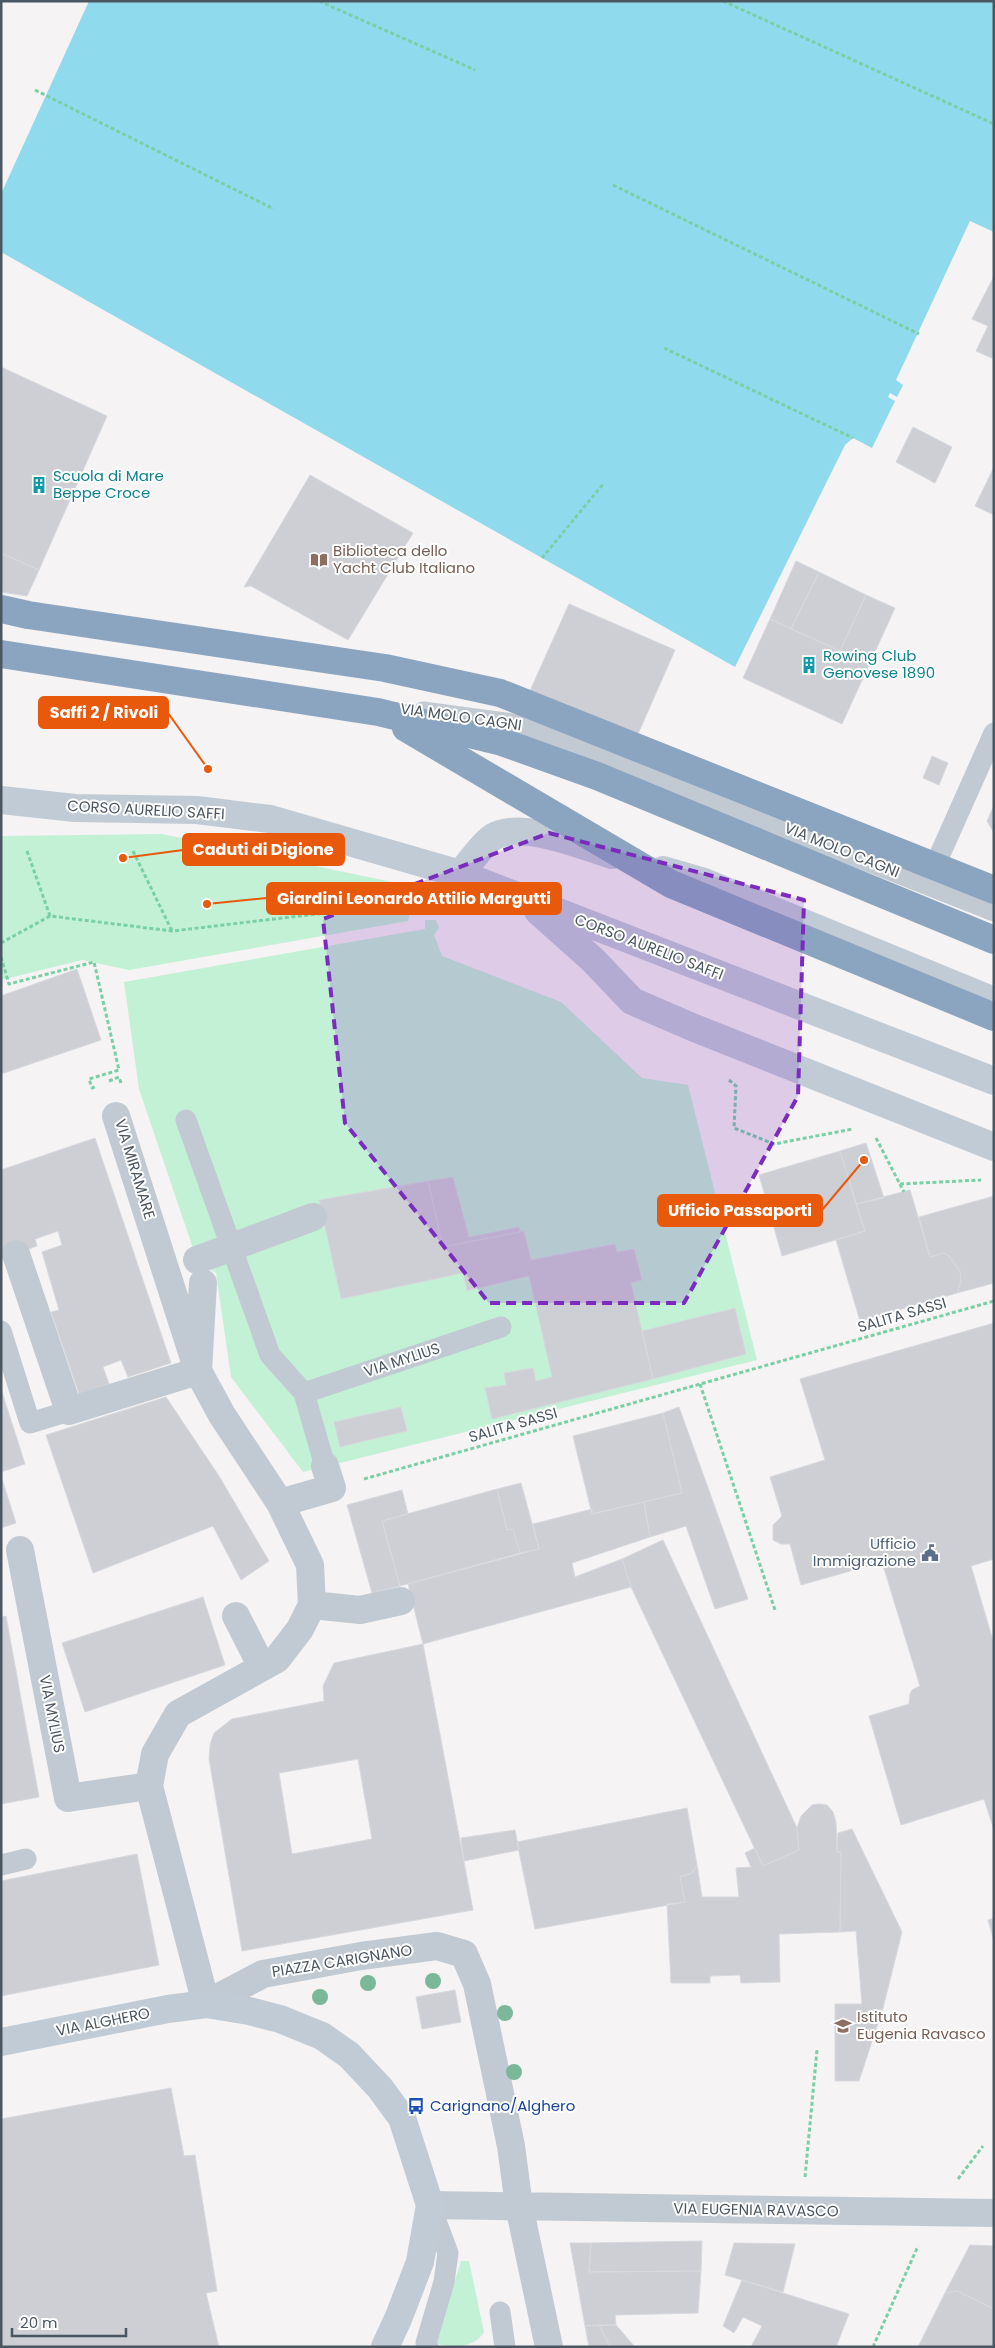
<svg xmlns="http://www.w3.org/2000/svg" width="995" height="2348" font-family="Poppins,sans-serif">
<style>
.green{fill:#c3f1d5}
.water{fill:#90daee}
.building{fill:#cdcfd5;stroke:#d7d9de;fill-rule:evenodd}
.lines{fill:none;stroke-linecap:round;stroke-linejoin:round}
.path{stroke:#7ad0a6;stroke-width:3;stroke-dasharray:4 2.5;stroke-linecap:butt}
.lane{stroke:#c1cad2;stroke-width:21}
.street{stroke:#c1cad2;stroke-width:28}
.secondary{stroke:#c1cbd6;stroke-width:28}
.highway{stroke:#8ba5c1;stroke-width:28}
.tree{fill:#7bb799}
.marked{fill:#7b2cbf;fill-opacity:0.2;stroke:#7b2cbf;stroke-width:4;stroke-dasharray:10 6;stroke-linejoin:round}
.labels{text-anchor:middle;stroke-width:4;stroke-linejoin:round;paint-order:stroke}
.culture-label{font-size:15px;fill:#0d838f;stroke:#fff;text-anchor:start}
.education-label{font-size:15px;fill:#785e54;stroke:#fff;text-anchor:start}
.street-label{font-size:15px;fill:#4a5661;stroke:#fff}
.service-label{font-size:15px;fill:#4e5e75;stroke:#fff;text-anchor:end}
.transit-label{font-size:15px;fill:#164399;stroke:#fff;text-anchor:start}
.leader{fill:none;stroke:#e8590c;stroke-width:2}
.callout-dot{fill:#e8590c;stroke:#fff;stroke-width:2}
.callout{fill:#e8590c;stroke:#e8590c;stroke-width:2}
.callout-label{font-size:16px;text-anchor:middle;font-weight:bold;fill:#fff}
</style>
<rect width="100%" height="100%" fill="#f5f3f3"/>
<path class="green" d="M162 834 416 887 408 921 129 970 82 960 1 980V836Z
M425 920H436L439 928 434 935 442 956 561 1002 642 1078 688 1085 757 1360 303 1472 231 1377 216 1273 197 1260 139 1089 124 982 425 929Z
M461 2261H469L484 2332C474 2348 455 2348 438 2344L437 2338Z"/>
<path class="water" d="M89 1H994V232L970 221 896 380 903 385 897 397 890 393 888 397 895 401 872 448 853 438 845 445 735 667 1 252V194Z"/>
<path class="building" d="M994 276V359L976 351 988 326 972 319Z
M1 367 107 416 39 570 1 553Z
M913 427 952 447 935 483 896 462Z
M994 467V515L975 506Z
M310 475 413 533 348 640 251 586 244 587Z
M1 553 39 570 27 596 1 592Z
M796 561 819 572 791 629 770 619Z
M819 572 866 595 840 651 791 629Z
M866 595 895 608 842 724 743 678 770 619 840 651Z
M569 604 675 650 638 734 529 693Z
M932 756 948 763 939 785 923 778Z
M994 805V833L987 821Z
M77 969 101 1040 1 1074V996Z
M95 1138 171 1363 128 1377 121 1360 103 1367 109 1384 79 1394 51 1312 59 1310 42 1252 62 1245 58 1231 35 1239 37 1246 1 1259V1170Z
M866 1143 884 1198 856 1204 840 1151Z
M840 1151 865 1231 782 1256 759 1175Z
M453 1177 469 1237 519 1227 520 1232 443 1247 428 1181Z
M428 1181 443 1247 524 1231 531 1260 615 1244 617 1252 634 1249 642 1280 631 1283 653 1379 492 1419 485 1388 506 1385 504 1373 533 1368 536 1381 552 1377 529 1276 467 1291 463 1273 341 1299 319 1200Z
M910 1190 930 1257 943 1253 948 1255 960 1271 961 1281 957 1293 860 1321 836 1240 865 1231 856 1204Z
M994 1196V1283L957 1293 961 1281 960 1271 948 1255 943 1253 930 1257 919 1217Z
M735 1308 746 1354 653 1379 642 1331Z
M994 1323V1559L971 1566 994 1644V1830L984 1799 901 1825 869 1716 909 1704 910 1694 912 1690 920 1686 882 1562 801 1585 790 1544H781L773 1540V1525L782 1516 770 1477 825 1460 800 1379Z
M1 1389 25 1464 1 1472Z
M166 1397 219 1476 269 1561 241 1580 213 1526 93 1573 46 1435Z
M401 1407 407 1431 340 1447 334 1422Z
M679 1407 748 1599 715 1609 686 1526 650 1537 644 1502 682 1493 663 1413Z
M663 1413 682 1493 592 1514 573 1436Z
M1 1476 16 1523 1 1528Z
M521 1483 539 1549 520 1553 513 1529 507 1530 497 1489Z
M497 1489 507 1530 513 1529 520 1553 400 1586 382 1521Z
M402 1490 408 1514 382 1521 400 1586 372 1593 347 1505Z
M644 1502 650 1537 572 1563 575 1577 622 1559 631 1587 423 1644 408 1584 539 1549 533 1524 592 1509V1514Z
M663 1540 797 1828 799 1850 763 1866 631 1587 622 1559Z
M203 1597 225 1665 85 1712 62 1643Z
M6 1616 39 1797 1 1804V1617Z
M423 1644 473 1910 242 1951 209 1759 210 1745 214 1733 232 1719 324 1701 323 1686 334 1663ZM358 1759 372 1839 292 1854 279 1773Z
M819 1804 827 1805 833 1812 836 1822 837 1852H841L840 1932 779 1934 780 1982 741 1983 740 1975 710 1976V1983H671L667 1904 685 1902 680 1877 692 1873 697 1865 702 1897H739L736 1868 751 1867 745 1853 755 1848 763 1866 799 1850 797 1828 801 1816 812 1805Z
M687 1808 697 1865 692 1873 680 1877 685 1902 535 1929 517 1842Z
M852 1829 902 1932 883 2008 859 2081H835V2004H862L856 1931 840 1932 841 1852H837L838 1833Z
M515 1830 519 1850 464 1861 461 1838Z
M137 1854 159 1965 1 1996V1881Z
M994 1918V1941L988 1920Z
M455 1990 461 2022 422 2029 416 1997Z
M171 2088 184 2156 195 2155 217 2291 206 2293 219 2347H1V2119Z
M702 2241 701 2271 589 2272 591 2243Z
M570 2243H591L589 2272 701 2271 698 2313 615 2315 616 2325 585 2326Z
M734 2243 795 2244 783 2292 725 2275Z
M970 2245 994 2246V2309L957 2291 945 2293Z
M742 2280 849 2314 836 2347H751L762 2326 743 2317 734 2333 723 2326Z
M957 2291 994 2309V2347H918L945 2293Z
M599 2325H616L635 2347H610Z
M599 2325 610 2347H589L585 2326Z"/>
<g class="lines">
<path class="path" d="M319 1 475 70
M723 1 994 124
M35 90 274 209
M613 185 919 334
M664 348 853 438
M542 558 604 483
M27 851 50 916
M133 851 172 931
M1 943 50 916 172 931 343 911 386 888
M1 957 9 984 94 962 119 1070 89 1079 92 1088 97 1086
M729 1080 736 1086 734 1128 774 1144 853 1129
M109 1081 119 1077 121 1083
M876 1138 904 1192
M900 1184 981 1180
M700 1384 775 1610
M364 1479 994 1301
M805 2177 817 2050
M958 2179 983 2146
M873 2347 918 2246"/>
<path class="lane" d="M423 712 527 726 994 911
M929 879 994 733
M186 1120 270 1355 304 1393
M1 1331 30 1423 69 1411
M325 1466 304 1393 501 1327
M1 1865 26 1859
M500 2312 505 2347
M428 2347 426 2343 444 2282 448 2253 430 2205"/>
<path class="street" d="M116 1116 198 1371 222 1415 280 1503 310 1565 312 1605 300 1629 277 1659 178 1714 155 1754 149 1786 206 2004 263 1974 361 1956 437 1946 464 1954 477 1984 511 2146 519 2206 549 2347
M16 1254 69 1411 198 1371 203 1283
M197 1260 313 1217
M280 1503 332 1488 325 1466
M20 1550 68 1798 149 1786
M312 1605 360 1610 401 1601
M236 1616 262 1667
M430 2205 994 2213"/>
<path class="secondary" d="M1 800 75 808 197 810 270 819 460 874 994 1081
M663 870 704 882 994 1001
M460 874C469 864 483 843 493 837 522 820 582 846 612 855
M538 911 593 960 632 1001 692 1027 994 1147
M1 2042 168 2009 206 2004 249 2011 280 2019 322 2036 349 2055 380 2088 402 2118 430 2205 420 2262 398 2319 385 2347"/>
<path class="highway" d="M1 609 28 615 385 668 500 693 994 890
M1 654 378 712 502 742 597 776 994 940
M406 728 671 884 994 1017"/>
</g>
<g class="tree">
<circle cx="433" cy="1981" r="8"/>
<circle cx="368" cy="1983" r="8"/>
<circle cx="320" cy="1997" r="8"/>
<circle cx="505" cy="2013" r="8"/>
<circle cx="514" cy="2072" r="8"/>
</g>
<path class="marked" d="M549 833 804 900 798 1096 684 1303H489L345 1123 323 919Z"/>
<defs>
<g id="building-bare" transform="scale(1.35)"><path d="M-4-6H4V6H1V3H-1V6H-4ZM-2.5-4.3h1.7v1.8h-1.7ZM.8-4.3h1.7v1.8H.8ZM-2.5-1h1.7V.8h-1.7ZM.8-1h1.7V.8H.8Z" fill="#0f9aa8" stroke="#fff" stroke-width="2.5" paint-order="stroke"/></g>
<g id="library-bare" transform="scale(1.35)"><path d="M-6-4Q-3-5.5-.7-3.5V5Q-3 3-6 4ZM6-4Q3-5.5 .7-3.5V5Q3 3 6 4Z" fill="#8d6e63" stroke="#fff" stroke-width="2.5" paint-order="stroke"/></g>
<g id="civic-bare" transform="scale(1.35)"><path d="M-.6-6.5H3V-4.5H.6V-3L4-1V1h2V6H-6V1h2V-1L-.6-3ZM-1.2 2.5V6h2.4V2.5Z" fill="#5c6f8a" stroke="#fff" stroke-width="2.5" paint-order="stroke"/></g>
<g id="school-bare" transform="scale(1.35)"><path d="M0-5L7-2L0 1L-7-2ZM-4 1L0 2.5L4 1V4Q0 6-4 4Z" fill="#8d6e63" stroke="#fff" stroke-width="2.5" paint-order="stroke"/></g>
<g id="bus-bare" transform="scale(1.35)"><path d="M-5-6H5V4H4V6H2V4H-2V6H-4V4H-5ZM-3.5-4V0h7V-4ZM-3.5 1.2v1.5H-2V1.2ZM2 1.2v1.5H3.5V1.2Z" fill="#1a4fb4" stroke="#fff" stroke-width="2.5" paint-order="stroke"/></g>
</defs>
<g fill-rule="evenodd">
<use href="#building-bare" x="39" y="485"/>
<use href="#library-bare" x="319" y="560"/>
<use href="#building-bare" x="809" y="665"/>
<use href="#civic-bare" x="930" y="1553"/>
<use href="#school-bare" x="843" y="2026"/>
<use href="#bus-bare" x="416" y="2106"/>
</g>
<g class="labels">
<g class="culture-label">
<text x="53" y="481">Scuola di Mare<tspan x="53" dy="17">Beppe Croce</tspan></text>
<text x="823" y="661">Rowing Club<tspan x="823" dy="17">Genovese 1890</tspan></text>
</g>
<g class="education-label">
<text x="333" y="556">Biblioteca dello<tspan x="333" dy="17">Yacht Club Italiano</tspan></text>
<text x="857" y="2022">Istituto<tspan x="857" dy="17">Eugenia Ravasco</tspan></text>
</g>
<g class="street-label">
<text transform="translate(461 717) rotate(8)" y="5">VIA MOLO CAGNI</text>
<text transform="translate(146 810) rotate(3)" y="5">CORSO AURELIO SAFFI</text>
<text transform="translate(842 850) rotate(22)" y="5">VIA MOLO CAGNI</text>
<text transform="translate(649 947) rotate(21)" y="5">CORSO AURELIO SAFFI</text>
<text transform="translate(135 1169) rotate(73)" y="5">VIA MIRAMARE</text>
<text transform="translate(902 1315) rotate(-16)" y="5">SALITA SASSI</text>
<text transform="translate(402 1360) rotate(-18)" y="5">VIA MYLIUS</text>
<text transform="translate(513 1425) rotate(-16)" y="5">SALITA SASSI</text>
<text transform="translate(52 1714) rotate(79)" y="5">VIA MYLIUS</text>
<text transform="translate(342 1961) rotate(-9)" y="5">PIAZZA CARIGNANO</text>
<text transform="translate(103 2022) rotate(-11)" y="5">VIA ALGHERO</text>
<text transform="translate(756 2210) rotate(1)" y="5">VIA EUGENIA RAVASCO</text>
</g>
<g class="service-label">
<text x="916" y="1549">Ufficio<tspan x="916" dy="17">Immigrazione</tspan></text>
</g>
<g class="transit-label">
<text x="430" y="2111">Carignano/Alghero</text>
</g>
</g>
<path class="leader" d="M208 769L168 713M123 858L183 850M207 904L267 898M864 1160L822 1210"/>
<g class="callout-dot">
<circle cx="208" cy="769" r="5"/>
<circle cx="123" cy="858" r="5"/>
<circle cx="207" cy="904" r="5"/>
<circle cx="864" cy="1160" r="5"/>
</g>
<g class="callout">
<rect x="39" y="697" width="129" height="31" rx="5"/>
<rect x="183" y="834" width="161" height="31" rx="5"/>
<rect x="267" y="883" width="294" height="31" rx="5"/>
<rect x="658" y="1195" width="164" height="31" rx="5"/>
</g>
<g class="callout-label">
<text x="104" y="718">Saffi 2 / Rivoli</text>
<text x="263" y="855">Caduti di Digione</text>
<text x="414" y="904">Giardini Leonardo Attilio Margutti</text>
<text x="740" y="1216">Ufficio Passaporti</text>
</g>
<rect width="995" height="2348" fill="none" stroke="#4a5661" stroke-width="5"/>
<path d="M12 2328v8h114v-8" fill="none" stroke="#4a5661" stroke-width="2.5"/>
<text x="20" y="2328" font-size="15" fill="#4a5661" stroke="#ffffff" stroke-width="4" paint-order="stroke">20 m</text>
</svg>
